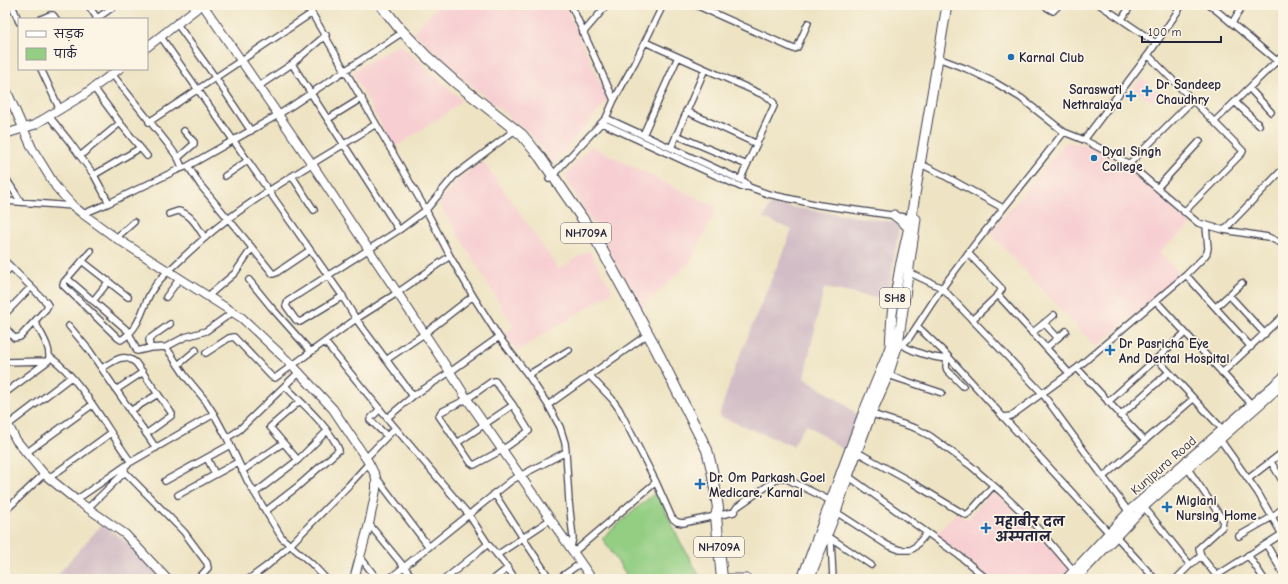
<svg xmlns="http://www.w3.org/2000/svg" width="1288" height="584" font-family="'Comic Neue','Playpen Sans Deva',sans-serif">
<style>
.built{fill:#f7cfd2}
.industrial{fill:#d2bdc6}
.green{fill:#93ce83;stroke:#5a785f}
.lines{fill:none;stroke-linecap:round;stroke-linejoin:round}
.street-casing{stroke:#413f50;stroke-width:8}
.secondary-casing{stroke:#413f50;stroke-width:10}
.primary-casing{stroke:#413f50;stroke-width:11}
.highway-casing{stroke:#413f50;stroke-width:12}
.street{stroke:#fff;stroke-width:5.5}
.secondary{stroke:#fff;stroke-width:8}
.primary{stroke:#fff;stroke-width:9}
.highway{stroke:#fff;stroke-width:10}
.poi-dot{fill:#1f6fb2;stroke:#fcf5e5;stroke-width:1.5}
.labels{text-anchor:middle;stroke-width:3.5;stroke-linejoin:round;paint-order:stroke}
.shield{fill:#fcf5e5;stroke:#63616e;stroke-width:1}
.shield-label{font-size:12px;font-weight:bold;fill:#22223b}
.poi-label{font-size:13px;font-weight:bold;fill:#22223b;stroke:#fcf5e5;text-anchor:start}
.street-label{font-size:13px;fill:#22223b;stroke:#fcf5e5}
</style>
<rect width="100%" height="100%" fill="#fcf5e5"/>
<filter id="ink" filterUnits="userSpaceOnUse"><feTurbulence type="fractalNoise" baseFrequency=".025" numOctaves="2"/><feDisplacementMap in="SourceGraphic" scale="8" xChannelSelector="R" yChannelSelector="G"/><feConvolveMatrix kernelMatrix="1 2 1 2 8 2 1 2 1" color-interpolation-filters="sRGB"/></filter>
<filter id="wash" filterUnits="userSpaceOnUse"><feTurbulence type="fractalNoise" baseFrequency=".012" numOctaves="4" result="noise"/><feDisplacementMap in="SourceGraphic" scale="16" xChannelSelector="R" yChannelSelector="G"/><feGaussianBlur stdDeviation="0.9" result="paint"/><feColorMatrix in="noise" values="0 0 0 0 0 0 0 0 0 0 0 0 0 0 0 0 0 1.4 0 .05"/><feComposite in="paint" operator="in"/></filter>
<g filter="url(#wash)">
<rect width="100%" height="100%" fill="#eee4c4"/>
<path class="built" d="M439 5H565L608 100 554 163 530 134 469 83 413 32Z
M399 44 462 100 447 113 394 148 352 72Z
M1142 78 1160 94 1151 102 1133 88Z
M1066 142 1090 145 1140 177 1191 225 1159 252 1181 275 1096 347 990 233Z
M590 146 717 208 690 262 641 308 565 176Z
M483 161 559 269 589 250 613 292 517 351 504 333 514 327 439 203 457 181Z
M993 490 1071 570 1062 579H990L955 549 935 536 956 513 968 520Z"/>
<path class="industrial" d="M770 204 900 223 887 300 824 288 804 378 843 403 858 415 844 450 806 424 793 446 719 416 735 367 792 230 764 218Z
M102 524 129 544 163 579H54Z"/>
<path class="green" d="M656 492 680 541 701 579H622L626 574 602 538Z"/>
</g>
<g filter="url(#ink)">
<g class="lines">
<g class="street-casing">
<path id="street" d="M12 5 19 22
M88 5 97 18
M307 5 426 210 450 256 473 296 499 337 528 375 548 405 560 427 565 443 566 452 569 502 573 538 571 547
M571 5 614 100
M696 5 794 49 797 48 808 23
M1043 5 1053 11 1059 5
M1100 5 1156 43
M1210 5 1283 66
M41 19 50 15H53L56 19
M96 19 116 5
M1122 19 1131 5
M1232 23 1243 5
M177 24 215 77 251 131
M583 33 607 5
M161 37 341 294 356 319 413 396
M645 42 768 97 774 103V106L740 180
M1148 55 1243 151 1242 153 1184 212
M938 58 967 69 994 82 1021 98 1064 132 1084 140 1115 156 1129 164 1198 223 1224 230 1268 237 1283 244
M292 64 399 230
M41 69 60 110
M112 74 167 143 178 158 182 167
M259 86 292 64 326 35
M94 88 120 123 147 156
M1249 88 1271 112
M1235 102 1259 125
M686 111 757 144
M49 116 69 141 94 175 109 203
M606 118 745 182 749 187
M328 119 362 98
M149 122 312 13
M1214 122 1283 55
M602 123 741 187H749L768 194 819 205 912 218
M643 135 678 57
M676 135 747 165
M1084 140 1148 55 1182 5
M671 148 705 69
M80 156 120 123
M178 158 194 144V142L184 131
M1129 164 1193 100
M920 165 925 166 943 175 1003 208
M188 166 201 186 245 239 273 274 276 273 310 250
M94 175 140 148
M225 176 247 161
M292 176 314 210
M5 177 21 202
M549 179 606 118 614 100 635 62 663 5
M1157 188 1200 141
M5 201 73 206
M83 214 109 203 177 170 188 166 278 115 403 32
M169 214 178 211C191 213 198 228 205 238
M1224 230 1283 169
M116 238 134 222
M91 251 64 282 63 285 118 338 121 340C141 327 141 310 151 292 157 281 166 273 175 265 192 249 209 233 228 219 275 184 327 156 376 124
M968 253 1002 289 998 295 972 320
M5 261 46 302 48 305 46 309 20 337 14 338 5 327
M82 261 128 297
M906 271 942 288 1042 393 1131 515
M5 273 11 267
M1186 275 1251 347
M68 279 128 331 137 351 150 348 166 347 185 337 206 331 233 312
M249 280 271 307 311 352
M998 295 1069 373
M1229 295 1265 334
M208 296 235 273 252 248
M343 296 300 322 296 320 286 306 288 301 399 230 426 210 454 176 515 130
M166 297 180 278
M93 301 109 281
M1156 301 1254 407
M1216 307 1242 283
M5 314 31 287
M1044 323 1058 338
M69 326 89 350 156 448
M917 326 945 353 1109 533
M1032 333 1054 315
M325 342 387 418 469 515 488 544 508 568 515 579
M901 343C906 350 931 357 940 358 943 359 946 358 949 357
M898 344 905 342 909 338 942 288 975 244 1064 132
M166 347 186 377 205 400 214 414 227 438 248 482 282 538 312 564 326 579
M150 348 149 339 170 324
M1046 348 1066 331
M206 353 229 338 234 337 272 377 275 378 356 319 397 293 450 256
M50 357C82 379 107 430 131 462L76 500
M947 358 946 367 947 370 963 386
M1157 359 1225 432
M386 360 424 334 473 296
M5 362 48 361
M178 365 196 350
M102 368C115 361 122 352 136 363L170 411 172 414 171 416 146 434
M1077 368 1145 441
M1222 373 1283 316
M528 375 569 350
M589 375 612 399 619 409 656 482 672 518 677 522 683 523 734 512 737 507 779 478H785L831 501
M888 375 942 393
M495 381 513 405 529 431 502 450 474 465 471 463 439 416 441 412 467 399 491 382Z
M116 390 143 372
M5 393 48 361C53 350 40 332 35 322
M1108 402 1185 333
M548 405 648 334
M380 409 372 417 370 420 387 436
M130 411 158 394
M869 413 915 428 930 436 971 466 1001 492 1033 523 1075 572
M1120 416 1169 372
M1003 417 1011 416 1077 368 1186 275 1204 257 1207 253 1208 248 1206 226
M387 418 413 396 450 372 499 337
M8 425 71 377
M227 438 239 430 298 373
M1219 438 1258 493 1283 536
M457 443 513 405
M857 452 911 482 964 514 966 515 970 512 993 486
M26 453 92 405
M207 458 215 474
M366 458 395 428
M298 460 270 427 300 401
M131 462 214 414
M1271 462 1283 482
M1186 466 1223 520 1222 527 1199 548 1201 556 1219 579
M242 471 283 443
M125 472 184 532 207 563 208 568 198 579
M848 476 961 557 987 579
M376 477 429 547
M1103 477 1193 399
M49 478 111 433
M1248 479 1283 452
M165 481 230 445
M255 493 298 460 327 431
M494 493 523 538 550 579
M178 495 238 462
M1144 507 1190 565
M88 508 125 472V469
M5 511 44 474
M266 511 297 487 339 450C331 429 301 402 285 386
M836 512 887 545 900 550H910L914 548 927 533
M369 524 414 579
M825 534 871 565
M1114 534 1155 579
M1239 536 1272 517 1283 508
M831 539 833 579
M1266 544 1283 573
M574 552 656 482
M497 555 551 519
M1248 555 1264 579
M361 558 377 579
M1216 576 1282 534
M249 579 268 565 289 546 349 485 369 463
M389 579 512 480 566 452
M445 579 488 544
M494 579 508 568
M558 579 581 563
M1176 579 1190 565 1201 556"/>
</g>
<g class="secondary-casing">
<path id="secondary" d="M203 5 312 164 450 372 467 399 592 579
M147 47 201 5
M5 87 32 148 56 187 73 206 83 214 116 238 242 318 293 366 333 409 369 463 376 477V490L369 524 354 579
M5 134 34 125 85 94 119 69
M5 419 16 440 44 474 76 500 125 534 167 579
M1066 579 1132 508 1283 377
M1076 579 1146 505 1283 384"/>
</g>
<g class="primary-casing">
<path id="primary" d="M894 215 903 222 909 228
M723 579H746
M802 579 864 411 886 358 890 347 892 314 900 267 911 218 947 5
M809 579 836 512 848 476 871 414 888 375 898 344 916 219"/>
</g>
<g class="highway-casing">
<path id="highway" d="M381 5 400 29 426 56 455 82 522 135 540 157 582 218 601 248 653 343 707 450 712 470 718 508 716 516 722 579"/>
</g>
<use href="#street" class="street"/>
<use href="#secondary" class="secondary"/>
<use href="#primary" class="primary"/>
<use href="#highway" class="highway"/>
</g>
</g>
<g class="poi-dot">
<circle cx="1011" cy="57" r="4"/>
<path d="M1145 85h4v4h4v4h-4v4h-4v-4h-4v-4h4z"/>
<path d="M1129 90h4v4h4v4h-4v4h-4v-4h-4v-4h4z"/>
<circle cx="1094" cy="158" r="4"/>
<path d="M1108 344h4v4h4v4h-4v4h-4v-4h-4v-4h4z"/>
<path d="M698 478h4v4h4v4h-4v4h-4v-4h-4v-4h4z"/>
<path d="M1165 501h4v4h4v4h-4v4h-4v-4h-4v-4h4z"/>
<path d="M984 522h4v4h4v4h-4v4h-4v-4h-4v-4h4z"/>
</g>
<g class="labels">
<g class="shield">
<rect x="561" y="223" width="50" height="20" rx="3"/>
<rect x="880" y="288" width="30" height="20" rx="3"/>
<rect x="694" y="537" width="50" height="20" rx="3"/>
</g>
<g class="shield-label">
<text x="586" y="237">NH709A</text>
<text x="895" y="302">SH8</text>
<text x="719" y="551">NH709A</text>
</g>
<g class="poi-label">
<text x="1019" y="62">Karnal Club</text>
<text x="1156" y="89">Dr Sandeep<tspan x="1156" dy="15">Chaudhry</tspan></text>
<text x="1122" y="94" text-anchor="end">Saraswati<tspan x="1122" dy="15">Nethralaya</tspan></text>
<text x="1102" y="156">Dyal Singh<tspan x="1102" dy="15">College</tspan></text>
<text x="1119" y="348">Dr Pasricha Eye<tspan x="1119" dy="15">And Dental Hospital</tspan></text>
<text x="709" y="482">Dr. Om Parkash Goel<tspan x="709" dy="15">Medicare, Karnal</tspan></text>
<text x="1176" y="505">Miglani<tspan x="1176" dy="15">Nursing Home</tspan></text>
<text x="995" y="526">महाबीर दल<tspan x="995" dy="15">अस्पताल</tspan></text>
</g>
<g class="street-label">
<text transform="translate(1163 465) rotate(-41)" y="5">Kunjpura Road</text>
</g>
</g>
<rect width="1288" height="584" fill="none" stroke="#fcf5e5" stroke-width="20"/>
<rect x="18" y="18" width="130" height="52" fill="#fcf5e5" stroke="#a5a1a1"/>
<rect x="26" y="31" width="20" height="6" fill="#ffffff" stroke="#a5a1a1"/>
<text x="54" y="38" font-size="12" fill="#22223b">सड़क</text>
<rect x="26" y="48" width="20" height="12" fill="#93ce83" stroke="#a5a1a1"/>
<text x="54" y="58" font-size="12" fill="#22223b">पार्क</text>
<path d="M1142 36v6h79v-6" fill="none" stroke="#22223b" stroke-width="2"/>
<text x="1148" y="36" font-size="12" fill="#22223b" stroke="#fcf5e5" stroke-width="3" paint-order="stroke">100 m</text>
</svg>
